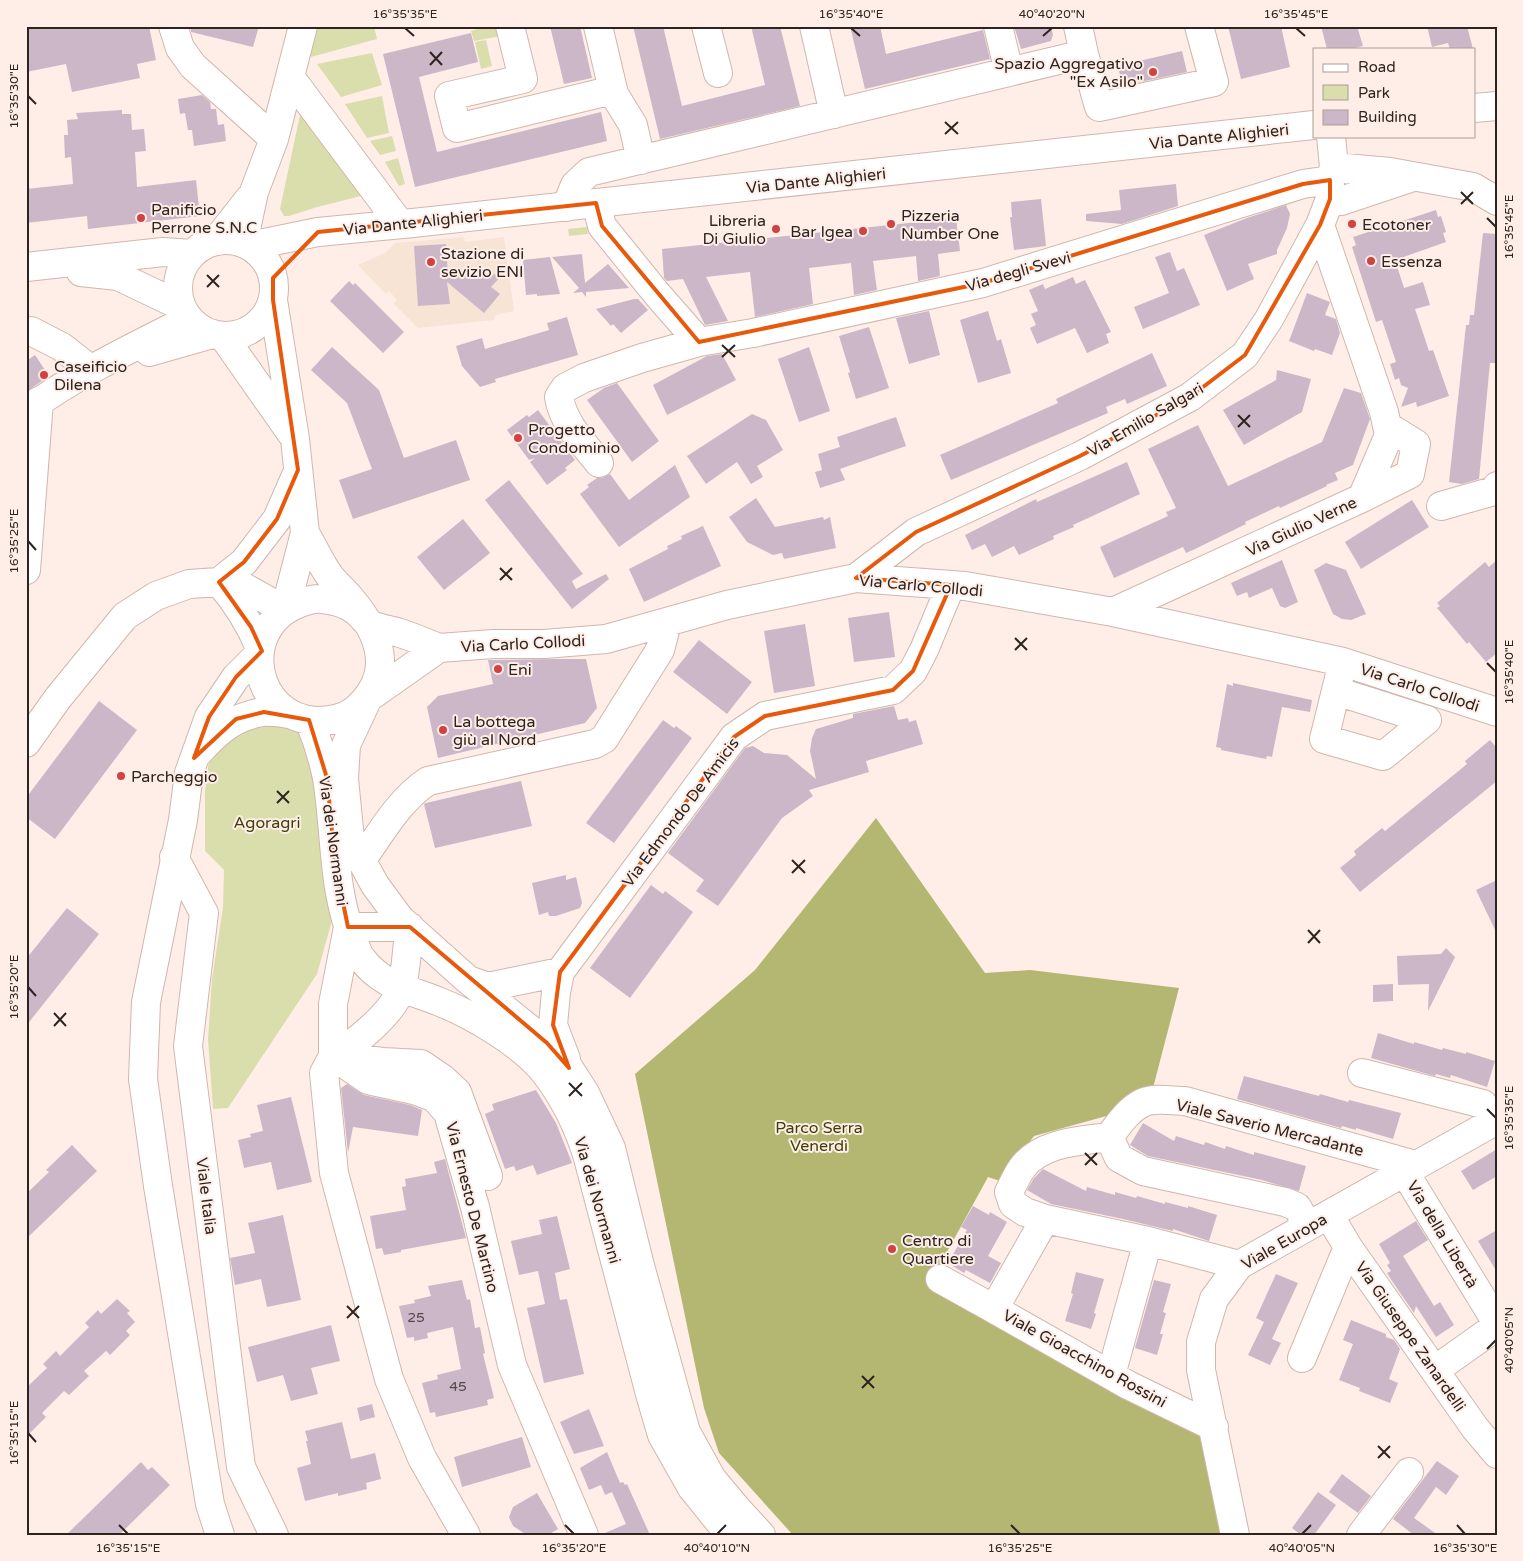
<svg xmlns="http://www.w3.org/2000/svg" width="1523" height="1561" font-family="'Varela Round',sans-serif">
<style>
.commercial{fill:#f7e4d4}
.green{fill:#dadead}
.forest{fill:#b3b771}
.building{fill:#ccb7c8}
.lines{fill:none;stroke-linecap:round;stroke-linejoin:round}
.minor-casing{stroke:#d0b7ac;stroke-width:30}
.major-casing{stroke:#d0b7ac;stroke-width:30}
.minor{stroke:#fff;stroke-width:28}
.major{stroke:#fff;stroke-width:28}
.marked{fill:none;stroke:#e8590c;stroke-width:4;stroke-linejoin:round}
.ticks{fill:none;stroke:#2d231f;stroke-width:2}
.poi-dot{fill:#d14241;stroke:#feeee7;stroke-width:2}
.labels{text-anchor:middle;stroke-width:4;stroke-linejoin:round;paint-order:stroke}
.number-label{font-size:14px;fill:#554849}
.poi-label{font-size:16px;fill:#2d231f;stroke:#feeee7;text-anchor:start}
.street-label{font-size:16px;fill:#2d231f;stroke:#feeee7}
.park-label{font-size:16px;fill:#3d3f06;stroke:#feeee7}
.neatline{fill:none;stroke:#2d231f;stroke-width:2}
.ticks-label{font-size:12px;text-anchor:middle;fill:#2d231f}
</style>
<rect width="100%" height="100%" fill="#feeee7"/>
<path class="commercial" d="M463 237 465 242 504 237 514 311 495 315 494 320 418 328 394 304 397 300 389 291 386 294 358 265 385 253 395 243Z"/>
<path class="green" d="M322 26H374L377 39 311 57 309 49 313 29Z
M489 26H502L501 36 474 41 471 31Z
M486 40 492 66 481 69 475 42Z
M372 53 382 85 341 97 317 64Z
M382 96 389 133 367 138 345 104Z
M300 115 339 163 361 196 317 207 289 216H284L280 209Z
M392 136 396 151 380 155 370 141Z
M398 158 405 184 399 186 385 162Z
M587 227 588 234 569 236 568 229Z
M299 718 340 892 317 974 228 1108 213 1109 208 1039 212 979 223 907 224 870 205 851V791L212 737 236 719Z"/>
<path class="forest" d="M876 818 985 973 1030 970 1179 988 1153 1088 1110 1115 1034 1136 1000 1181 988 1177 930 1283 1201 1432 1222 1535H793L719 1453 704 1408 635 1074 755 970Z"/>
<path class="building" d="M26 26H149L156 60 137 64 140 78 72 92 66 64 26 72Z
M191 26H259L253 47 191 32Z
M550 26H580L592 78 564 84Z
M633 26H663L682 106 765 85 751 26H780L800 106 660 139Z
M850 26H880L886 54 983 30 990 59 865 89Z
M1014 26H1051L1053 35 1051 41 1021 49Z
M1228 26H1281L1290 67 1241 79Z
M1321 26H1357L1363 46 1350 49H1327Z
M1427 26H1467L1473 49H1450L1448 43 1432 47Z
M471 33 478 62 419 77 437 152 601 112 607 141 415 187 383 54Z
M1182 51 1187 72 1122 86 1118 66Z
M202 95 210 102 211 109H216L218 125 224 124 226 141 194 146 192 130H188L185 113 180 114 178 99Z
M122 110V114H131L132 130 144 129 146 151 135 152 137 187 196 180 200 216 88 229 87 216 26 223V189L73 184 71 157 65 158 64 135H68L67 120 78 119 76 113Z
M1176 184 1178 206 1122 224 1086 221V214L1121 210 1119 190Z
M1041 199 1046 246 1014 250 1010 217H1012L1011 202Z
M1286 205 1290 214 1287 228 1277 250V254L1248 264 1254 279 1227 291 1204 235 1247 218Z
M1436 210 1438 217 1441 216 1446 232 1443 233 1446 242 1395 260 1404 288 1423 282 1430 305 1415 309 1429 351 1433 350 1449 396 1417 407 1416 402 1401 407 1408 388 1401 385 1399 378 1395 380 1390 364 1396 362 1382 320 1376 322 1352 247 1356 245 1353 237Z
M956 218 960 251 938 254 940 276 918 281 916 256 873 261 877 290 854 295 851 263 809 268 813 304 755 317 750 272 706 277 728 321 705 325 683 279 667 281 664 278 662 249Z
M1483 233 1497 234V363H1490L1479 479 1462 484 1449 482 1466 325H1469L1470 315H1474Z
M446 244 448 277 503 274 491 287 500 294 484 313 447 282 450 304 418 306 414 246Z
M1170 252 1177 271 1184 268 1200 305 1143 329 1134 307 1169 293 1155 257Z
M582 254 585 283 608 264 629 288 586 292V297L582 292 573 293 579 288 552 257Z
M550 257 560 294 537 296V294L526 295 523 260Z
M1073 277 1076 284 1085 280 1111 332 1106 334 1109 343 1087 353 1075 328 1037 344 1030 328 1036 325 1031 314 1038 311 1029 290 1043 284 1045 289Z
M349 281 353 285 355 283 404 332 383 353 330 301Z
M1307 293 1330 302 1325 315 1336 319 1340 333 1332 355 1315 349 1314 351 1289 341Z
M634 299H638L648 310 621 333 613 324 611 326 596 309Z
M929 311 940 355 909 364 896 318Z
M988 311 997 341 1001 339 1011 373 978 383 960 320Z
M567 317 578 355 495 379 496 382 480 387 462 366 456 346 482 338 485 349 549 330 547 323Z
M869 327 889 388 856 399 848 373 850 372 839 336Z
M332 347 379 390 404 458 456 440 470 480 353 519 339 480 372 469 347 403 311 370Z
M809 347 830 411 799 422 778 359Z
M1152 353 1167 386 1127 404 1125 399 1106 407 1108 413 951 480 940 455 1058 403 1056 399Z
M722 354 736 380 667 415 653 385 707 356Z
M35 355 49 376 26 392V361Z
M1277 370 1311 379 1302 412 1244 445 1223 410 1276 380Z
M617 383 659 441 632 462 587 400 604 388Z
M1344 388 1361 393 1370 419 1353 465 1335 473 1338 480 1326 485 1327 486 1280 508 1279 506 1245 522 1246 524 1195 549 1186 553 1183 547 1114 578 1100 547 1168 516 1166 512 1176 508 1148 449 1198 425 1228 486 1322 442Z
M538 410 575 460 565 468 567 470 547 485 530 462 535 458 529 460 507 430 527 415 529 417Z
M752 414 766 420 783 450 757 466 763 477 751 484 737 462 706 484 687 456Z
M896 417 906 446 840 469 845 480 820 488 815 472 822 470 818 454 840 447 837 437Z
M1127 462 1140 494 1073 525 1074 527 1053 536 1054 539 1019 555 1014 546 992 557 985 544 972 550 965 535 1036 499 1037 502Z
M675 465 690 497 619 547 580 494 589 487 587 485 597 478H602L610 474 629 500Z
M509 480 583 574 572 581 576 589 606 574 609 579 572 609 485 500Z
M756 498 775 527 823 517 824 520 830 517 836 548 784 559 782 553 773 555 747 542 729 517Z
M1412 500 1429 527 1361 569 1345 542Z
M463 519 490 553 444 590 417 557Z
M703 526 721 566 644 602 629 569 668 549 667 546 682 539 681 536Z
M1282 560 1298 602 1285 608 1280 606 1272 588 1249 598 1247 592 1237 596 1231 583Z
M1497 560V653L1486 662 1469 642 1467 644 1443 615 1437 608 1440 606 1437 603 1485 562 1489 567Z
M1326 563 1346 570 1366 614 1351 620 1342 619 1333 614 1314 570Z
M889 612 895 657 854 662 848 618Z
M805 624 815 686 774 693 764 631Z
M699 640 752 682 727 714 673 672Z
M554 659H586L597 708 585 723 438 758 427 707 438 696 493 684 488 660Z
M1233 683 1312 700 1310 712 1282 707 1272 757 1267 756 1266 759 1221 750V748L1216 747 1227 684 1233 686Z
M99 701 137 730 55 839 26 817V798Z
M894 706 898 720 908 718 909 722 916 720 923 744 866 761 869 772 809 790 813 796 782 818 718 906 696 891 704 880 668 853 745 748 753 746 764 753 787 755 816 779 810 751 812 738 816 729 853 718V714Z
M663 720 674 728 676 726 692 738 614 843 586 823Z
M1490 740 1497 748V781L1360 892 1340 868 1356 855 1354 851 1382 828 1385 831 1407 813 1467 764 1465 761Z
M521 781 532 826 435 848 424 804 426 803Z
M566 875V880L576 877 582 903 580 908 556 916H549L548 912 539 915 532 883Z
M1497 880V934L1476 890Z
M651 885 663 894 665 891 693 912 630 998 590 968Z
M67 908 99 934 26 1026V959Z
M1446 948 1455 957 1428 1011 1429 984 1398 985 1397 956 1441 954Z
M1393 984V1001L1373 1002V985Z
M1378 1033 1414 1044V1042L1442 1050 1443 1048 1466 1054V1052L1495 1061 1487 1087 1451 1075 1450 1078 1436 1074 1435 1076 1371 1058Z
M1244 1076 1319 1096 1320 1094 1348 1102 1349 1100 1401 1113 1393 1139 1356 1128V1130L1342 1126 1341 1128 1237 1099Z
M347 1084 364 1095 410 1105 422 1110 418 1136 353 1127 348 1153 341 1088Z
M536 1090 556 1123 572 1163 537 1175 533 1165 516 1171 514 1166 505 1169 485 1114 494 1110 492 1104Z
M291 1097 312 1182 277 1190 271 1162 244 1168 238 1140 251 1137 250 1134 263 1131 257 1105Z
M1143 1123 1174 1141 1176 1136 1204 1145 1205 1142 1225 1149 1226 1146 1254 1155V1152L1306 1166 1299 1191 1262 1180 1148 1156 1130 1145Z
M72 1145 97 1171 26 1239V1194L49 1172 46 1170Z
M1497 1149V1176L1473 1190 1461 1171Z
M445 1159 466 1238 401 1250V1252L384 1255 382 1248 376 1249 370 1216 406 1210 402 1187 406 1186 405 1179 437 1173 434 1162Z
M1043 1169 1086 1191 1087 1187 1115 1195V1192L1136 1198 1137 1196 1165 1204V1202L1188 1208V1206L1217 1215 1209 1241 1173 1229V1231L1123 1219 1051 1204 1027 1190 1034 1178Z
M973 1206 989 1215 990 1212 1007 1222 988 1256 1001 1263 990 1283 966 1270 964 1273 948 1263 967 1230 961 1227Z
M283 1215 301 1300 267 1307 261 1279 235 1285 230 1258 255 1253 248 1223Z
M557 1216 570 1269 555 1273 560 1300 567 1299 584 1374 544 1383 527 1308 545 1304 538 1271 519 1275 511 1241 542 1234 539 1220Z
M1416 1221 1428 1240 1403 1256 1434 1306 1440 1302 1454 1325 1436 1337 1416 1306 1414 1313 1392 1281 1387 1273 1391 1271 1387 1265 1390 1263 1379 1244Z
M1497 1230V1272L1478 1241Z
M1076 1272 1104 1279 1094 1313 1096 1314 1091 1329 1065 1321 1073 1294 1071 1293Z
M1276 1274 1298 1283 1272 1339 1281 1343 1270 1365 1248 1355 1264 1322 1256 1318Z
M462 1280 467 1300 470 1299 475 1328 480 1327 485 1353 483 1354 494 1398 487 1400 488 1405 436 1417 435 1412 430 1413 422 1383 438 1379 437 1375 461 1369 453 1327 427 1333 428 1338 414 1341V1337L407 1338 399 1306 415 1303 414 1300 431 1296 428 1286Z
M1154 1280 1171 1284 1163 1312 1166 1313 1160 1334H1163L1157 1355 1135 1348Z
M117 1299 130 1311 127 1313 135 1322 126 1331 130 1335 110 1355 106 1351 84 1371 89 1376 69 1395 64 1391 42 1413 46 1417 26 1437V1388L47 1368 43 1364 56 1351 60 1356 89 1327 85 1323 98 1310 101 1314Z
M1351 1320 1386 1334V1337L1394 1340 1400 1349 1389 1379 1398 1383 1390 1403 1359 1391 1360 1388 1339 1380 1353 1344 1343 1340Z
M331 1325 340 1361 311 1368 318 1394 291 1401 283 1375 257 1382 248 1347Z
M372 1404 375 1417 360 1421 357 1408Z
M589 1409 604 1446 574 1454 560 1422Z
M342 1422 351 1459 375 1453 381 1479 366 1483 367 1489 338 1496V1493L305 1501 297 1468 311 1464 306 1441H308L305 1431Z
M522 1437 531 1467 462 1487 454 1457Z
M607 1452 620 1483 623 1482 625 1485 627 1484 650 1535H600L626 1524 612 1492 605 1495 601 1485 589 1490 580 1468Z
M1437 1461 1459 1476 1446 1495 1436 1487 1414 1518 1438 1535H1414L1393 1519Z
M141 1462 148 1470 152 1467 170 1485 119 1535H66Z
M1342 1474 1371 1496 1358 1513 1329 1492Z
M1318 1492 1336 1505 1314 1535H1301L1292 1528Z
M537 1493 558 1529 548 1535H527L513 1526 509 1517 513 1507Z"/>
<g class="lines">
<g class="minor-casing">
<path id="minor" d="M173 26 180 48 193 66 274 139
M510 26 523 79 449 96 457 128 613 90
M598 26 614 94 633 125 641 160
M706 26 718 73
M814 26 834 114
M998 26 1009 72
M1078 26 1084 54 1099 107 1214 82 1199 26
M290 77 400 224
M1334 167 1390 172 1473 187 1497 201
M1330 199 1341 201 1413 177
M596 203 602 226 657 294 699 342 753 333 983 283 1303 184 1330 180
M566 207 575 185 589 172 1084 54
M216 241 249 199
M243 243 254 192 274 139 303 26
M31 331 62 347 90 369
M223 336 291 433
M149 352 212 334
M26 411C77 374 133 347 189 319
M599 463C583 443 563 423 559 397L565 388 584 378 642 358 699 342
M1362 498 1410 474 1416 444 1387 426
M1441 506 1494 491 1497 486
M305 533C313 546 319 560 327 572 333 582 343 589 350 598 381 634 396 675 355 710 344 719 329 721 316 721 254 717 238 633 293 606 302 602 312 598 322 599 334 600 348 604 357 612 361 615 364 620 368 623 376 628 390 630 400 633 413 637 426 643 439 648
M26 570 39 401
M856 578 916 532 1080 456 1190 397 1245 355 1269 319 1320 225 1330 199V180L1334 167 1331 136
M219 582 244 562 277 519 298 471
M219 582C237 603 250 624 260 648
M1113 612 1362 498 1389 435 1384 412 1320 225
M1336 691 1427 720 1383 756 1324 739 1343 662
M309 720C317 739 323 758 327 778 336 833 332 890 354 942 356 947 358 955 362 959 382 986 411 990 440 1002 473 1015 524 1045 546 1074 565 1099 579 1128 588 1158L650 1394 662 1435 692 1488 730 1535
M26 743 58 698 125 616 156 596 189 584 233 581 285 610 305 533 295 439 273 300
M198 753C217 732 234 716 263 712 271 711 282 713 290 714
M174 857 204 913 188 1046 241 1467 274 1535
M361 861C381 833 399 800 428 781L595 744 604 739 660 650 667 623
M348 927 333 1004V1056L324 1073 334 1173 389 1379 422 1458 466 1535
M348 927H410
M560 972 734 737 765 716 893 690 913 671 924 650 951 585
M468 980 488 987 560 972 556 992 553 1025 566 1059
M333 1056 368 1080 414 1090 435 1098 448 1113 475 1207 512 1365 584 1535
M333 1056C355 1044 392 1014 401 989 406 975 407 944 410 927
M339 1057 383 1062 421 1064 443 1079 457 1092 488 1176
M1362 1073 1483 1104 1494 1122
M1109 1137C1080 1141 1041 1142 1022 1168 1017 1175 1013 1184 1009 1192L1013 1204 1025 1212 1045 1219 1148 1241 1239 1265
M1109 1137C1118 1125 1128 1110 1142 1103 1154 1097 1172 1101 1185 1101L1415 1165
M1109 1137 1119 1158 1143 1171 1285 1202 1297 1207 1308 1226
M1404 1171 1497 1323
M1329 1215 1348 1247 1475 1428 1497 1454
M1045 1219 994 1309 1128 1385 1214 1427
M940 1279 994 1309
M1302 1358 1348 1247
M1435 1370 1497 1326
M1111 1375 1148 1241
M220 1535 210 1504 158 1186 143 1079 146 1002 183 820 189 773 209 717 236 677 259 654
M761 1535 738 1510 712 1479 686 1432 639 1262 611 1148 585 1093 569 1068 547 1043 467 979 400 919 375 885 350 839 344 779 346 745 368 698 439 648 493 644H544L606 639 727 605 856 578 965 586 1113 612 1343 662 1497 712
M1235 1535 1201 1370V1342L1214 1299 1239 1265 1497 1120
M1361 1535 1409 1472"/>
</g>
<g class="major-casing">
<path id="major" d="M1474 108 1497 106
M178 288a48 48 0 1 1 96 0a48 48 0 1 1-96 0Z
M249 246 318 232 413 223 1314 125
M26 267 163 252 192 254
M81 272 118 276 181 306"/>
</g>
<use href="#minor" class="minor"/>
<use href="#major" class="major"/>
</g>
<path class="marked" d="M1330 180V199L1320 225 1245 355 1190 397 1080 456 916 532 856 578 951 585 913 671 893 690 765 716 734 737 560 972 553 1025 569 1068 547 1043 410 927H348L335 864 327 778 309 720 264 712 236 719 194 758 209 717 236 677 262 651 251 627 219 582 244 562 277 519 298 470 273 300V278L318 232 596 203 602 226 699 342 983 283 1303 184Z"/>
<path class="ticks" d="M405 28 414 36M851 28 860 36M1296 28 1305 36M1043 36 1052 28M430 52 442 65M430 65 442 52M28 96 36 104M945 122 958 134M945 134 958 122M1461 192 1473 204M1461 204 1473 192M1487 218 1496 227M207 275 219 287M207 287 219 275M722 345 735 357M722 357 735 345M1238 415 1250 427M1238 427 1250 415M28 541 36 550M500 568 512 580M500 580 512 568M1015 638 1027 650M1015 650 1027 638M1487 663 1496 672M277 791 289 803M277 803 289 791M792 860 805 873M792 873 805 860M1308 930 1320 943M1308 943 1320 930M28 987 36 996M54 1013 66 1026M54 1026 66 1013M569 1083 582 1096M569 1096 582 1083M1487 1109 1496 1118M1085 1153 1097 1165M1085 1165 1097 1153M347 1306 359 1318M347 1318 359 1306M1487 1349 1496 1340M862 1376 874 1388M862 1388 874 1376M28 1433 36 1442M1378 1446 1390 1458M1378 1458 1390 1446M119 1525 128 1534M565 1525 574 1534M1011 1525 1020 1534M1457 1525 1465 1534M717 1534 726 1525M1302 1534 1311 1525"/>
<g class="poi-dot">
<circle cx="1153" cy="72" r="5"/>
<circle cx="141" cy="218" r="5"/>
<circle cx="891" cy="224" r="5"/>
<circle cx="1352" cy="224" r="5"/>
<circle cx="776" cy="229" r="5"/>
<circle cx="863" cy="231" r="5"/>
<circle cx="1371" cy="261" r="5"/>
<circle cx="431" cy="262" r="5"/>
<circle cx="44" cy="375" r="5"/>
<circle cx="518" cy="438" r="5"/>
<circle cx="498" cy="669" r="5"/>
<circle cx="443" cy="730" r="5"/>
<circle cx="121" cy="776" r="5"/>
<circle cx="892" cy="1249" r="5"/>
</g>
<g class="labels">
<g class="number-label">
<text x="416" y="1322">25</text>
<text x="458" y="1391">45</text>
</g>
<g class="poi-label">
<text x="1143" y="69" text-anchor="end">Spazio Aggregativo<tspan x="1143" dy="18">"Ex Asilo"</tspan></text>
<text x="151" y="215">Panificio<tspan x="151" dy="18">Perrone S.N.C</tspan></text>
<text x="901" y="221">Pizzeria<tspan x="901" dy="18">Number One</tspan></text>
<text x="766" y="226" text-anchor="end">Libreria<tspan x="766" dy="18">Di Giulio</tspan></text>
<text x="1362" y="230">Ecotoner</text>
<text x="853" y="237" text-anchor="end">Bar Igea</text>
<text x="441" y="259">Stazione di<tspan x="441" dy="18">sevizio ENI</tspan></text>
<text x="1381" y="267">Essenza</text>
<text x="54" y="372">Caseificio<tspan x="54" dy="18">Dilena</tspan></text>
<text x="528" y="435">Progetto<tspan x="528" dy="18">Condominio</tspan></text>
<text x="508" y="675">Eni</text>
<text x="453" y="727">La bottega<tspan x="453" dy="18">giù al Nord</tspan></text>
<text x="131" y="782">Parcheggio</text>
<text x="902" y="1246">Centro di<tspan x="902" dy="18">Quartiere</tspan></text>
</g>
<g class="street-label">
<text transform="translate(1219 136) rotate(-6)" y="6">Via Dante Alighieri</text>
<text transform="translate(816 180) rotate(-6)" y="6">Via Dante Alighieri</text>
<text transform="translate(413 222) rotate(-6)" y="6">Via Dante Alighieri</text>
<text transform="translate(1018 271) rotate(-16)" y="6">Via degli Svevi</text>
<text transform="translate(1145 419) rotate(-30)" y="6">Via Emilio Salgari</text>
<text transform="translate(1301 526) rotate(-25)" y="6">Via Giulio Verne</text>
<text transform="translate(921 585) rotate(5)" y="6">Via Carlo Collodi</text>
<text transform="translate(523 643) rotate(-3)" y="6">Via Carlo Collodi</text>
<text transform="translate(1420 687) rotate(18)" y="6">Via Carlo Collodi</text>
<text transform="translate(680 812) rotate(-53)" y="6">Via Edmondo De Amicis</text>
<text transform="translate(334 841) rotate(82)" y="6">Via dei Normanni</text>
<text transform="translate(1270 1127) rotate(14)" y="6">Viale Saverio Mercadante</text>
<text transform="translate(207 1196) rotate(83)" y="6">Viale Italia</text>
<text transform="translate(598 1200) rotate(74)" y="6">Via dei Normanni</text>
<text transform="translate(473 1207) rotate(76)" y="6">Via Ernesto De Martino</text>
<text transform="translate(1443 1234) rotate(59)" y="6">Via della Libertà</text>
<text transform="translate(1284 1241) rotate(-30)" y="6">Viale Europa</text>
<text transform="translate(1411 1336) rotate(55)" y="6">Via Giuseppe Zanardelli</text>
<text transform="translate(1085 1358) rotate(29)" y="6">Viale Gioacchino Rossini</text>
</g>
<g class="park-label">
<text x="267" y="828">Agoragri</text>
<text x="819" y="1133">Parco Serra<tspan x="819" dy="18">Venerdì</tspan></text>
</g>
</g>
<rect width="1523" height="1561" fill="none" stroke="#feeee7" stroke-width="55"/>
<rect x="1313" y="48" width="162" height="90" fill="#feeee7" stroke="#aa9d97"/>
<rect x="1323" y="64" width="25" height="8" fill="#ffffff" stroke="#aa9d97"/>
<text x="1358" y="72" font-size="15" fill="#2d231f">Road</text>
<rect x="1323" y="85" width="25" height="15" fill="#dadead" stroke="#aa9d97"/>
<text x="1358" y="98" font-size="15" fill="#2d231f">Park</text>
<rect x="1323" y="110" width="25" height="15" fill="#ccb7c8" stroke="#aa9d97"/>
<text x="1358" y="122" font-size="15" fill="#2d231f">Building</text>
<rect x="28" y="28" width="1468" height="1506" class="neatline"/>
<g class="ticks-label">
<text x="405" y="18">16°35'35"E</text>
<text x="851" y="18">16°35'40"E</text>
<text x="1052" y="18">40°40'20"N</text>
<text x="1296" y="18">16°35'45"E</text>
<text transform="translate(14 96) rotate(-90)" y="4">16°35'30"E</text>
<text transform="translate(1509 227) rotate(-90)" y="4">16°35'45"E</text>
<text transform="translate(14 541) rotate(-90)" y="4">16°35'25"E</text>
<text transform="translate(1509 672) rotate(-90)" y="4">16°35'40"E</text>
<text transform="translate(14 987) rotate(-90)" y="4">16°35'20"E</text>
<text transform="translate(1509 1118) rotate(-90)" y="4">16°35'35"E</text>
<text transform="translate(1509 1340) rotate(-90)" y="4">40°40'05"N</text>
<text transform="translate(14 1433) rotate(-90)" y="4">16°35'15"E</text>
<text x="128" y="1552">16°35'15"E</text>
<text x="574" y="1552">16°35'20"E</text>
<text x="717" y="1552">40°40'10"N</text>
<text x="1020" y="1552">16°35'25"E</text>
<text x="1302" y="1552">40°40'05"N</text>
<text x="1465" y="1552">16°35'30"E</text>
</g>
</svg>
